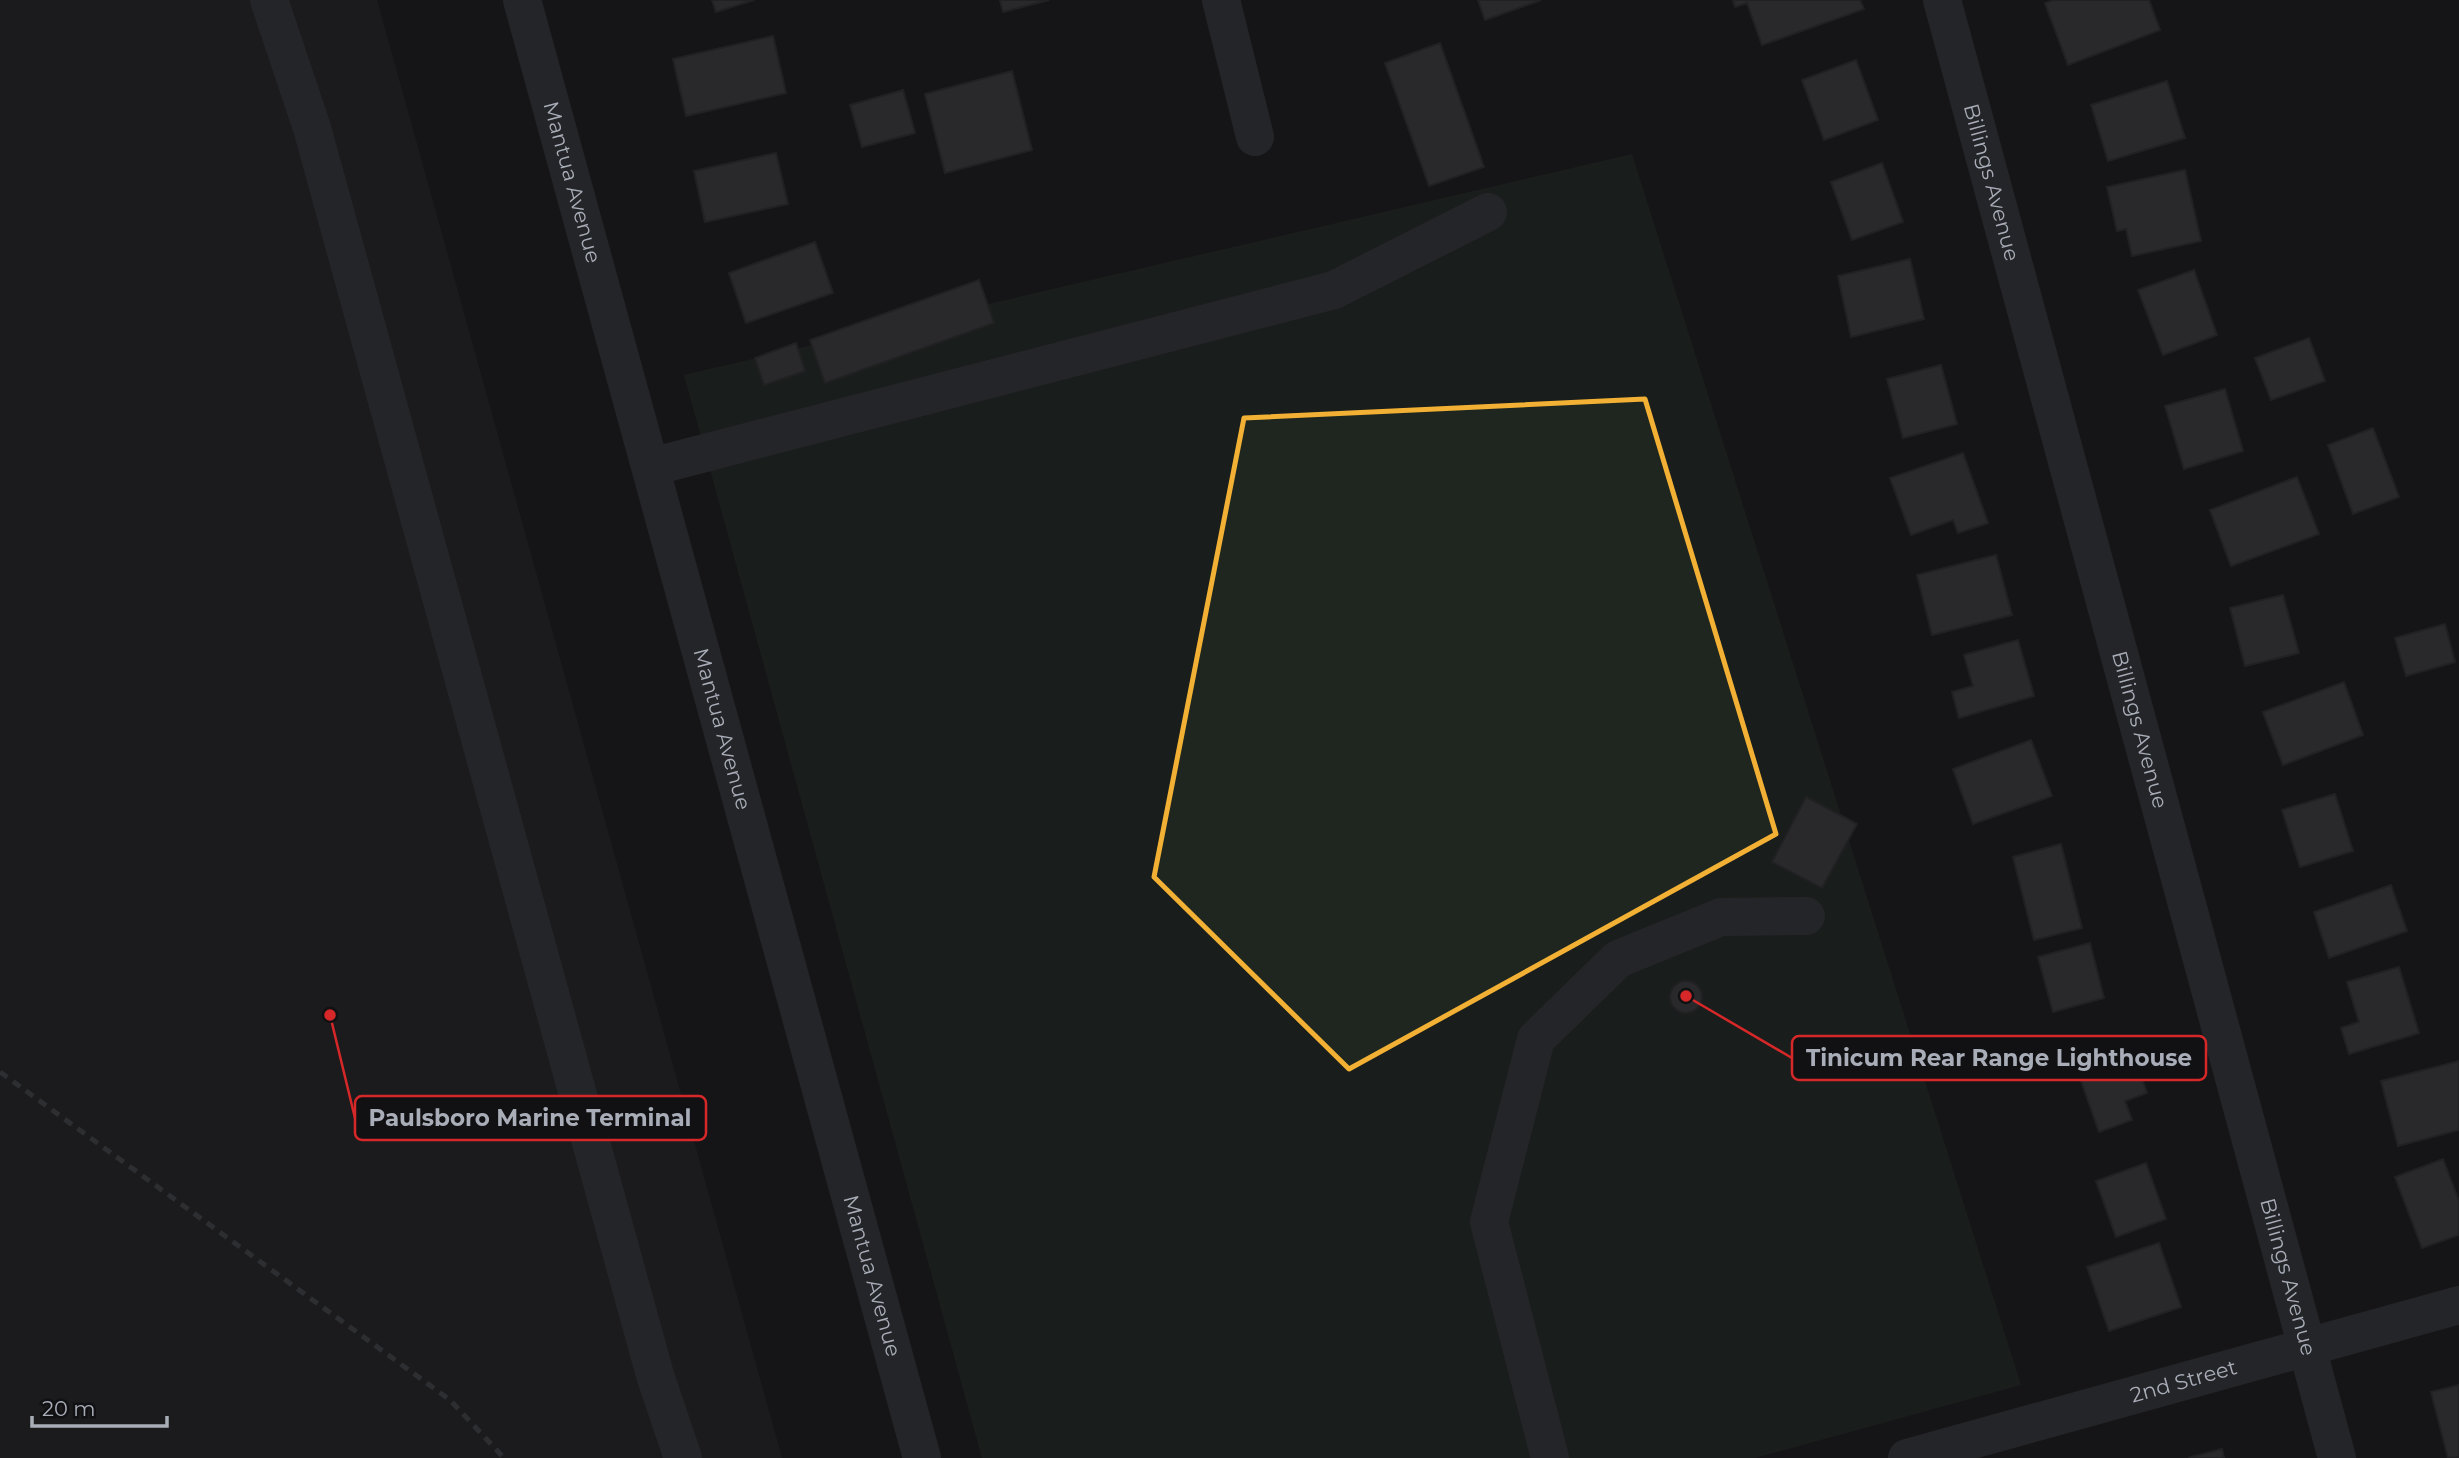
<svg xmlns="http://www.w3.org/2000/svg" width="2459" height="1458" font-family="Montserrat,sans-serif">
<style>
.built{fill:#222225}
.green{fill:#1e261f}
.building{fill:#404145;stroke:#303034;stroke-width:2}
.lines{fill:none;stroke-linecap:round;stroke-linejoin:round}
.minor{stroke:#37383d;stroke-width:38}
.rail{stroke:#4a4c52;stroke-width:5;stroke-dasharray:9 7;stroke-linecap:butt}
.marked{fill:none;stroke:#f2b134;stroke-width:5;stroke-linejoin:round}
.labels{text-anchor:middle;stroke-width:5;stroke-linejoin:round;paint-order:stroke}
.street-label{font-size:21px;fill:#a8adb8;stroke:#111113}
.leader{fill:none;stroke:#d62828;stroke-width:2.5}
.callout-dot{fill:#d62828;stroke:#111113;stroke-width:2.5}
.callout{fill:#111113;stroke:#d62828;stroke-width:2.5}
.callout-label{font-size:23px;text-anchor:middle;font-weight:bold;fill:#a8adb8}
</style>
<rect width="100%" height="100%" fill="#161618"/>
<path class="built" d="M0 0H377L782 1458H0Z"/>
<path class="green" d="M1632 154 2021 1385 1755 1458H982L684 375Z"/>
<path class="building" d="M712 0H754L716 12Z
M1000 0H1049L1003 12Z
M1478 0H1541L1485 20Z
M1733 0H1860L1864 9 1762 45 1747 3 1735 7Z
M2054 0H2149L2160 30 2068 65 2045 3Z
M773 36 786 93 686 116 673 59Z
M1440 43 1484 167 1429 186 1385 63Z
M1856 60 1878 120 1824 140 1802 80Z
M1012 71 1032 150 945 173 925 94Z
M2167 81 2185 138 2108 161 2091 105Z
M903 90 915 133 862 147 850 105Z
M776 153 788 204 705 222 694 171Z
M1882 163 1903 222 1852 240 1831 182Z
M2185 170 2201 241 2132 256 2126 229 2117 231 2107 187Z
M815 242 833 293 746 323 729 273Z
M1910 259 1924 319 1851 337 1838 276Z
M2194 270 2217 335 2163 355 2138 290Z
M979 280 994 323 825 383 810 340Z
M2309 338 2325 381 2271 400 2255 358Z
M796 343 805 371 764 385 755 358Z
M1941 365 1957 424 1903 438 1887 379Z
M2225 389 2243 451 2184 469 2165 406Z
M2373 428 2399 497 2353 514 2328 445Z
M1963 453 1988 523 1958 533 1953 520 1911 535 1890 478Z
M2297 477 2319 534 2231 566 2210 510Z
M1996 555 2012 615 1932 635 1917 575Z
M2283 595 2299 653 2245 666 2230 608Z
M2445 624 2455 662 2406 676 2395 638Z
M2018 640 2034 696 1959 718 1952 692 1973 686 1964 655Z
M2344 682 2363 735 2283 765 2263 712Z
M2031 740 2052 796 1973 824 1953 769Z
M2335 794 2353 851 2300 867 2282 810Z
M1806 797 1857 824 1822 888 1772 862Z
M2061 844 2082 928 2034 940 2013 857Z
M2391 885 2407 931 2329 958 2314 912Z
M2090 943 2104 998 2053 1012 2038 957Z
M2399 967 2419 1033 2349 1054 2341 1028 2359 1022 2347 982Z
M1670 997a16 16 0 1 1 32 0a16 16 0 1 1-32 0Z
M2128 1039 2147 1093 2125 1101 2132 1120 2099 1132 2073 1058Z
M2459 1061V1130L2398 1146 2381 1081Z
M2443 1159 2459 1201V1235L2422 1248 2395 1177Z
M2146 1163 2166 1219 2116 1237 2096 1181Z
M2159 1243 2181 1307 2109 1331 2087 1267Z
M2459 1385V1457L2448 1458 2431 1392Z
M2222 1449 2224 1458H2188Z"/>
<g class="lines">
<g class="minor">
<path d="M269 0 312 128 655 1375 683 1458"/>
<path id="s1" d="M522 0 922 1458"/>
<path d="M1221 0 1255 137"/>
<path id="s2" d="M1942 0 2337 1458"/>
<path d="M651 467 1334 290 1488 212"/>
<path d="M1550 1458 1489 1222 1536 1039 1618 959 1721 917 1806 916"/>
<path id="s3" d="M1907 1458 2459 1305"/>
</g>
<path class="rail" d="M0 1072 450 1400 504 1458"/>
</g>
<path d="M0 0H2459V1458H0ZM1645 399 1776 834 1349 1069 1154 877 1244 418Z" fill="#161618" fill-opacity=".55" fill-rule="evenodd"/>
<path class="marked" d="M1645 399 1776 834 1349 1069 1154 877 1244 418Z"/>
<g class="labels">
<g class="street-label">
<text dy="7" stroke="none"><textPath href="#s1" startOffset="189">Mantua Avenue</textPath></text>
<text dy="7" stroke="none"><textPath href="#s2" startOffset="189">Billings Avenue</textPath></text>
<text dy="7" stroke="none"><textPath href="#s1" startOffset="756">Mantua Avenue</textPath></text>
<text dy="7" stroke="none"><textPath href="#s2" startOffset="756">Billings Avenue</textPath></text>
<text dy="7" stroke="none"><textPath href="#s1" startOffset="1323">Mantua Avenue</textPath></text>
<text dy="7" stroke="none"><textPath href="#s2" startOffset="1323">Billings Avenue</textPath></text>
<text dy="7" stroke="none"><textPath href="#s3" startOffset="287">2nd Street</textPath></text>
</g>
</g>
<path class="leader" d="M1686 996L1792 1058M330 1015L355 1118"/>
<g class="callout-dot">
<circle cx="1686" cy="996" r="7"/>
<circle cx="330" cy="1015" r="7"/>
</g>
<g class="callout">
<rect x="1792" y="1036" width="414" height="44" rx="7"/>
<rect x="355" y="1096" width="351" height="44" rx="7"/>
</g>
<g class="callout-label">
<text x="1999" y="1066">Tinicum Rear Range Lighthouse</text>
<text x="530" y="1126">Paulsboro Marine Terminal</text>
</g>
<path d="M32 1416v10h135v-10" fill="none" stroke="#a8adb8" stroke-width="3.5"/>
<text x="42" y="1416" font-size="21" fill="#a8adb8" stroke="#111113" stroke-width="5" paint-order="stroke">20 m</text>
</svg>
